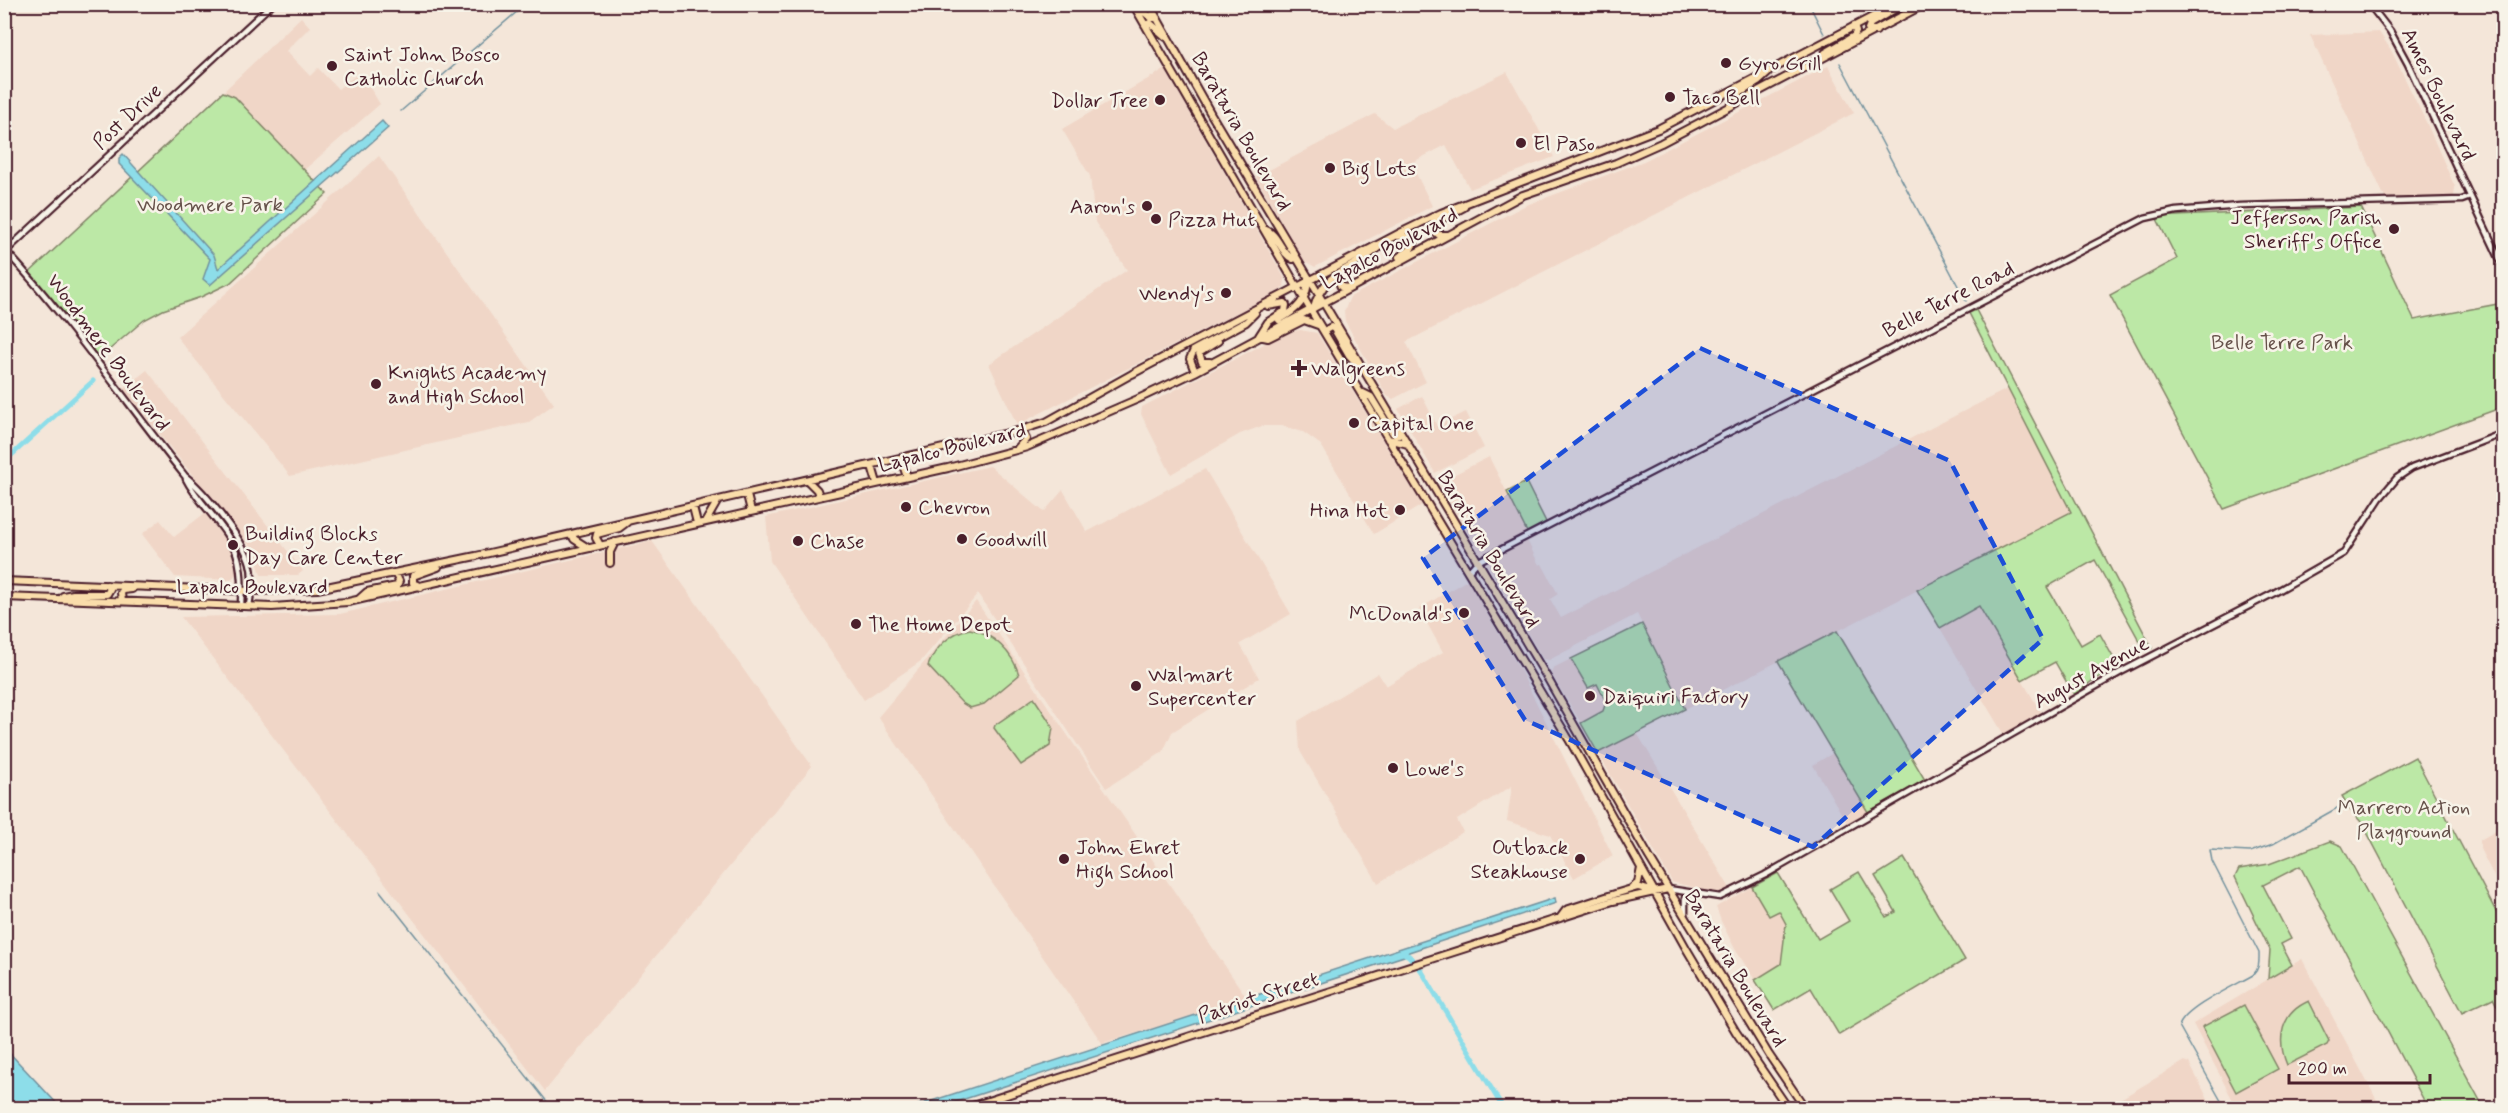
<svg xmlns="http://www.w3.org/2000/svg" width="2508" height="1113" font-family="Mynerve,sans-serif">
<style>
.built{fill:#f0d6c7}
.green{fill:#bce8a6;stroke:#838468;stroke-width:1.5}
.water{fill:#8ddde9;stroke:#72919d;stroke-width:1.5}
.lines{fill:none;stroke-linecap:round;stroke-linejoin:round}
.stream{stroke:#72919d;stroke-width:1.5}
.canal{stroke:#8ddde9;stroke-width:5}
.minor-casing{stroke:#4a1f2b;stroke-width:9}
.major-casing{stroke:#4a1f2b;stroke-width:10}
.minor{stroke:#f7f3e8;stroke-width:4.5}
.major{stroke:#faddab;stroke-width:6}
.marked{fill:#1d4ed8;fill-opacity:0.2;stroke:#1d4ed8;stroke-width:4.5;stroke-dasharray:12 8;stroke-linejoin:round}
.poi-dot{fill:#4a1f2b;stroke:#f7f3e8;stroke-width:2}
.labels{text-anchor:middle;stroke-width:5;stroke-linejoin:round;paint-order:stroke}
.poi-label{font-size:21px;fill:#4a1f2b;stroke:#f7f3e8;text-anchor:start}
.street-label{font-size:21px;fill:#4a1f2b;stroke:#f7f3e8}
.park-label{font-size:21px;fill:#66514a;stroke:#f7f3e8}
</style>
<rect width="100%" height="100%" fill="#f4e6d9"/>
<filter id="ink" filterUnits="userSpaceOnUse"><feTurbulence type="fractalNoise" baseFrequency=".0167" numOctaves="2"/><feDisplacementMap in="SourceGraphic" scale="12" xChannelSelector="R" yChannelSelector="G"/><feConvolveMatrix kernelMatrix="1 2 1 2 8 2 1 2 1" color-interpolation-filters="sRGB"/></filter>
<g filter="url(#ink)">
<path class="built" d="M301 17 310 27 286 51 310 76 318 68 338 89 360 72 380 104 304 170 235 97 223 92Z
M2379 32 2391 50 2427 124 2455 187 2454 197 2385 198 2310 35Z
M1828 66 1854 113 1406 342 1426 382 1393 399 1387 396 1345 321 1344 312 1350 297 1524 206 1644 161Z
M1165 69 1285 279 1284 287 1276 293 1017 425 989 364 1127 270 1095 222 1090 176 1062 129Z
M1507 72 1554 157 1470 189 1446 145 1411 163 1432 206 1315 267 1303 260 1256 177 1375 114 1393 128Z
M379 156 554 404 529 422 290 476 177 337Z
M1300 330 1317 333 1422 505 1374 534 1321 445 1303 432 1282 426H1262L1240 434 1171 474 1141 414 1142 407 1287 332Z
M147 370 303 571 298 575H261L254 551 123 389Z
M2009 388 2071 512 1685 709 1637 614 1549 660 1543 659 1487 564 1488 561 1527 540 1539 565 1542 564 1558 594 1550 599 1561 618Z
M1422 396 1437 426 1466 412 1484 448 1435 473 1398 409Z
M1489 457 1527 532 1483 555 1480 554 1439 482Z
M990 466 1044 512 1063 490 1087 532 1205 469 1291 614 1240 644 1259 678 1172 732 1163 752 1106 788 978 594 921 661 864 700 770 561 766 517Z
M205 513 232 548 238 572 231 580 175 577 142 534 160 520 174 537Z
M652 541 812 766 545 1091 181 617 340 614Z
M1467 580 1520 670 1613 856 1574 878 1550 835 1507 821 1512 786 1457 820 1463 832 1378 883 1300 751 1298 721 1378 673 1386 686 1443 652 1419 609Z
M976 601 1249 1001 1102 1043 878 717Z
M1978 606 2042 714 2004 735 1940 628Z
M1571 659 1588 688 1597 684 1607 702 1603 711 1581 723 1551 673 1553 668Z
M1637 733 1731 890 1716 893 1672 882 1598 753Z
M1833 753 1868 812 1847 823 1813 765Z
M2503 827V894L2480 849V840Z
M1752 887 1769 916 1779 911 1786 924 1781 964 1755 980 1735 949 1721 921 1716 907Z
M2302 959 2381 1108H2237L2193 1024Z
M2185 1061 2189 1063 2213 1108H2105Z"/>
<path class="green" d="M223 92 235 97 327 194 230 283 201 297 163 310 144 320 95 362 28 274Z
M2361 207 2414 320 2503 303V407L2224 509 2110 295 2177 259 2156 217Z
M1976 310 2152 648 2145 651 2095 560 2047 587 2081 645 2100 634 2118 666 2092 681 2074 695 2055 662 2022 680 1979 606 1940 628 1917 590 2071 512 1969 313Z
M1526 482 1546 522 1527 532 1507 492Z
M1642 624 1685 709 1598 753 1581 723 1603 711 1606 702 1597 684 1588 688 1571 659Z
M970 629C993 633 1013 653 1019 675L984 704 970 708 962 703 928 666C935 647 951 632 970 629Z
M1837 631 1925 780 1868 812 1778 661Z
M1034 698 1053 727 1050 746 1021 765 994 728 995 725Z
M2415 757 2503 925V1018L2493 998 2462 1013 2362 823 2351 811 2342 796Z
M2330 841 2342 846 2484 1108H2428L2300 866 2263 885 2291 939 2281 944 2292 965 2268 979 2270 950 2235 877 2239 869 2269 864Z
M1904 858 1965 960 1839 1035 1811 988 1774 1010 1755 980 1781 964 1786 924 1779 911 1769 916 1752 887 1778 873 1818 939 1849 921 1830 889 1859 872 1886 917 1896 912 1875 876Z
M2309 1001 2329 1041 2327 1045 2287 1065C2276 1039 2281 1013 2309 1001Z
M2244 1005 2278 1069 2236 1092 2202 1027Z"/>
<path class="water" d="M382 121 388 128 210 285 203 279 210 259 119 164V158L123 154 214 255 218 269Z
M1555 898 1556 903 1409 952 1404 956 937 1108H910Z
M4 1047 61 1108H12L5 1101Z"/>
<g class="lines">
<path class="stream" d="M1809 4 1824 34
M1840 63 1966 301
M401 111 526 4
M380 891 552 1108
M2225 1108 2179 1026C2185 1008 2236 985 2253 975 2260 968 2259 961 2259 953L2212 861 2210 850 2250 852 2273 844 2339 807"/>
<path class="canal" d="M4 462 93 381
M1402 952 1409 956 1421 970 1503 1108"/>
<g class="minor-casing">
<path id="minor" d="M2369 4 2390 31 2408 64 2504 268
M4 249C70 320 125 401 185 476 204 491 244 540 250 563 254 577 251 592 249 606
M6 251 272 4
M186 479C192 491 200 500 208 510 238 547 243 557 241 605
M1469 571 1477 562 2145 218 2176 211 2240 206 2462 200 2470 197
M1668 889 1720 897 1765 875 2121 672 2274 593 2344 553 2380 498 2397 478 2412 468 2504 433
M1685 916V898L1692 893"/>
</g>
<g class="major-casing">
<path id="major" d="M1133 4 1310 309 1570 741 1686 948 1736 1032 1788 1108
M1149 4 1211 114 1548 679 1649 857 1769 1055 1805 1108
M1134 5 1152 18H1157
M1145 25 1150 23 1166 37
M1876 31 1868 29 1870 24 1903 4
M1825 53 1854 36 1856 32 1854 26
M1743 99 1739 98 1738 94 1758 82 1768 73
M1264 229C1279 234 1280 253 1293 259L1296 257
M1447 235H1439L1433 230 1434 223 1464 207
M1398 236 1410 237 1414 243 1410 250 1399 257
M1346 272 1339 282 1341 287 1349 288
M1268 306 1285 303 1286 305 1285 311 1268 322 1259 336 1268 338 1304 320 1318 325
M1314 308C1324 268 1355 271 1380 246
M1279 320C1297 310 1308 300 1308 278
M1324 331 1331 327 1334 329 1349 355 1360 367
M1210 362H1202L1199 353 1218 341
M1195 372 1190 359 1194 350 1246 322 1255 313
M1363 393 1371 397 1393 433 1396 435 1401 433
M1388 439 1408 444
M1018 448 1026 439 1021 430
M901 459 907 477
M872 466 877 483
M808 481 817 490 819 496
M747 495 751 511
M693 507 697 523
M706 521 717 502
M572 534 574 539 588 548
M600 545 596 538 597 534 619 528 627 522
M610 563V552L615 542
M4 581 251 591 317 589 476 556 1021 430 1046 422 1132 374 1402 232 1441 213 1658 129 1897 4
M421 587 413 583V576L438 567
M63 596 73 594H107L110 589 107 585
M4 597 272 607 348 602 948 468 1027 447 1138 399 1195 372 1523 195 1616 163 1661 143 1925 4
M358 600 367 592 397 586 399 581 395 573
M122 601 121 593 123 590 132 589
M1632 888 1638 883 1641 868
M1560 918 1566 910 1618 893 1638 887 1651 891
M966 1108 1613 901 1668 889"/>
</g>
<use href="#minor" class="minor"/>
<use href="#major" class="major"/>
</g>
</g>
<path class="marked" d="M1700 348 1950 461 2043 639 1813 847 1525 720 1423 558Z"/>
<g class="poi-dot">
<circle cx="1726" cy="63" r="6"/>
<circle cx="332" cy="66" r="6"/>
<circle cx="1670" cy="97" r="6"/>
<circle cx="1160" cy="100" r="6"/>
<circle cx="1521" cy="143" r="6"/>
<circle cx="1330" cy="168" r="6"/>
<circle cx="1147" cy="206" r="6"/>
<circle cx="1156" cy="219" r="6"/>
<circle cx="2394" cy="229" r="6"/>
<circle cx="1226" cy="293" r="6"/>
<path d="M1296 359h6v6h6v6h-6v6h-6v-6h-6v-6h6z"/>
<circle cx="376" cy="384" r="6"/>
<circle cx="1354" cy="423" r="6"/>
<circle cx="906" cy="507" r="6"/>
<circle cx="1400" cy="510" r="6"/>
<circle cx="962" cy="539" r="6"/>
<circle cx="798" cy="541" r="6"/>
<circle cx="233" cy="545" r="6"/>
<circle cx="1464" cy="613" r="6"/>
<circle cx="856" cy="624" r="6"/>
<circle cx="1136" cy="686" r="6"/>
<circle cx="1590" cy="696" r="6"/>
<circle cx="1393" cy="768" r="6"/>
<circle cx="1064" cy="859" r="6"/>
<circle cx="1580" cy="859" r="6"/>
</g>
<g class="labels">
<g class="poi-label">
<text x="344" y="61">Saint John Bosco<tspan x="344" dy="24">Catholic Church</tspan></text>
<text x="1738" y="70">Gyro Grill</text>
<text x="1682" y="104">Taco Bell</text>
<text x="1148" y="107" text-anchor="end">Dollar Tree</text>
<text x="1533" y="150">El Paso</text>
<text x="1342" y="175">Big Lots</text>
<text x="1135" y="213" text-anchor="end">Aaron's</text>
<text x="2382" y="224" text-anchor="end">Jefferson Parish<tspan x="2382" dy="24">Sheriff's Office</tspan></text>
<text x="1168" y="226">Pizza Hut</text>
<text x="1214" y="300" text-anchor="end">Wendy's</text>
<text x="1311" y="375">Walgreens</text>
<text x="388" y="379">Knights Academy<tspan x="388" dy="24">and High School</tspan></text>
<text x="1366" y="430">Capital One</text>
<text x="918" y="514">Chevron</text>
<text x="1388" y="517" text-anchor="end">Hina Hot</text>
<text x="245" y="540">Building Blocks<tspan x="245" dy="24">Day Care Center</tspan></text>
<text x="974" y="546">Goodwill</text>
<text x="810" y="548">Chase</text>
<text x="1452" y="620" text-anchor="end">McDonald's</text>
<text x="868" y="631">The Home Depot</text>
<text x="1148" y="681">Walmart<tspan x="1148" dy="24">Supercenter</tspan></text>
<text x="1602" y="703">Daiquiri Factory</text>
<text x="1405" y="775">Lowe's</text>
<text x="1076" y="854">John Ehret<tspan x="1076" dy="24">High School</tspan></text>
<text x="1568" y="854" text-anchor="end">Outback<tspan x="1568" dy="24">Steakhouse</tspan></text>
</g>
<g class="street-label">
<text transform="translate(2439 94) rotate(64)" y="7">Ames Boulevard</text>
<text transform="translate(127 116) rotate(-43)" y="7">Post Drive</text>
<text transform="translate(1242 131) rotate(60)" y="7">Barataria Boulevard</text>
<text transform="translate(1389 248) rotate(-28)" y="7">Lapalco Boulevard</text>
<text transform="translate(1948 299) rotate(-27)" y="7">Belle Terre Road</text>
<text transform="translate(109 352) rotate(53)" y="7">Woodmere Boulevard</text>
<text transform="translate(952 447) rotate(-14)" y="7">Lapalco Boulevard</text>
<text transform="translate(1489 549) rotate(59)" y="7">Barataria Boulevard</text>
<text x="252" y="593">Lapalco Boulevard</text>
<text transform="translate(2091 672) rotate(-29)" y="7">August Avenue</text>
<text transform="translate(1736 968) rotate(59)" y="7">Barataria Boulevard</text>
<text transform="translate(1258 997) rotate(-18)" y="7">Patriot Street</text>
</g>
<g class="park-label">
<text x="210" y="211">Woodmere Park</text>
<text x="2282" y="349">Belle Terre Park</text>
<text x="2404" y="814">Marrero Action<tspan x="2404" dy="24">Playground</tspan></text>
</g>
</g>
<rect width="2508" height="1113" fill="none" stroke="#f7f3e8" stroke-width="24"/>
<rect x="12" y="12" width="2484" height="1089" fill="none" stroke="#4a1f2b" stroke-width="2" filter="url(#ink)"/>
<path d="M2289 1074v9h141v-9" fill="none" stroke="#4a1f2b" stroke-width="3"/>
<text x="2298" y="1074" font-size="18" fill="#4a1f2b" stroke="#f7f3e8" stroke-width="4.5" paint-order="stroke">200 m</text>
</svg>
